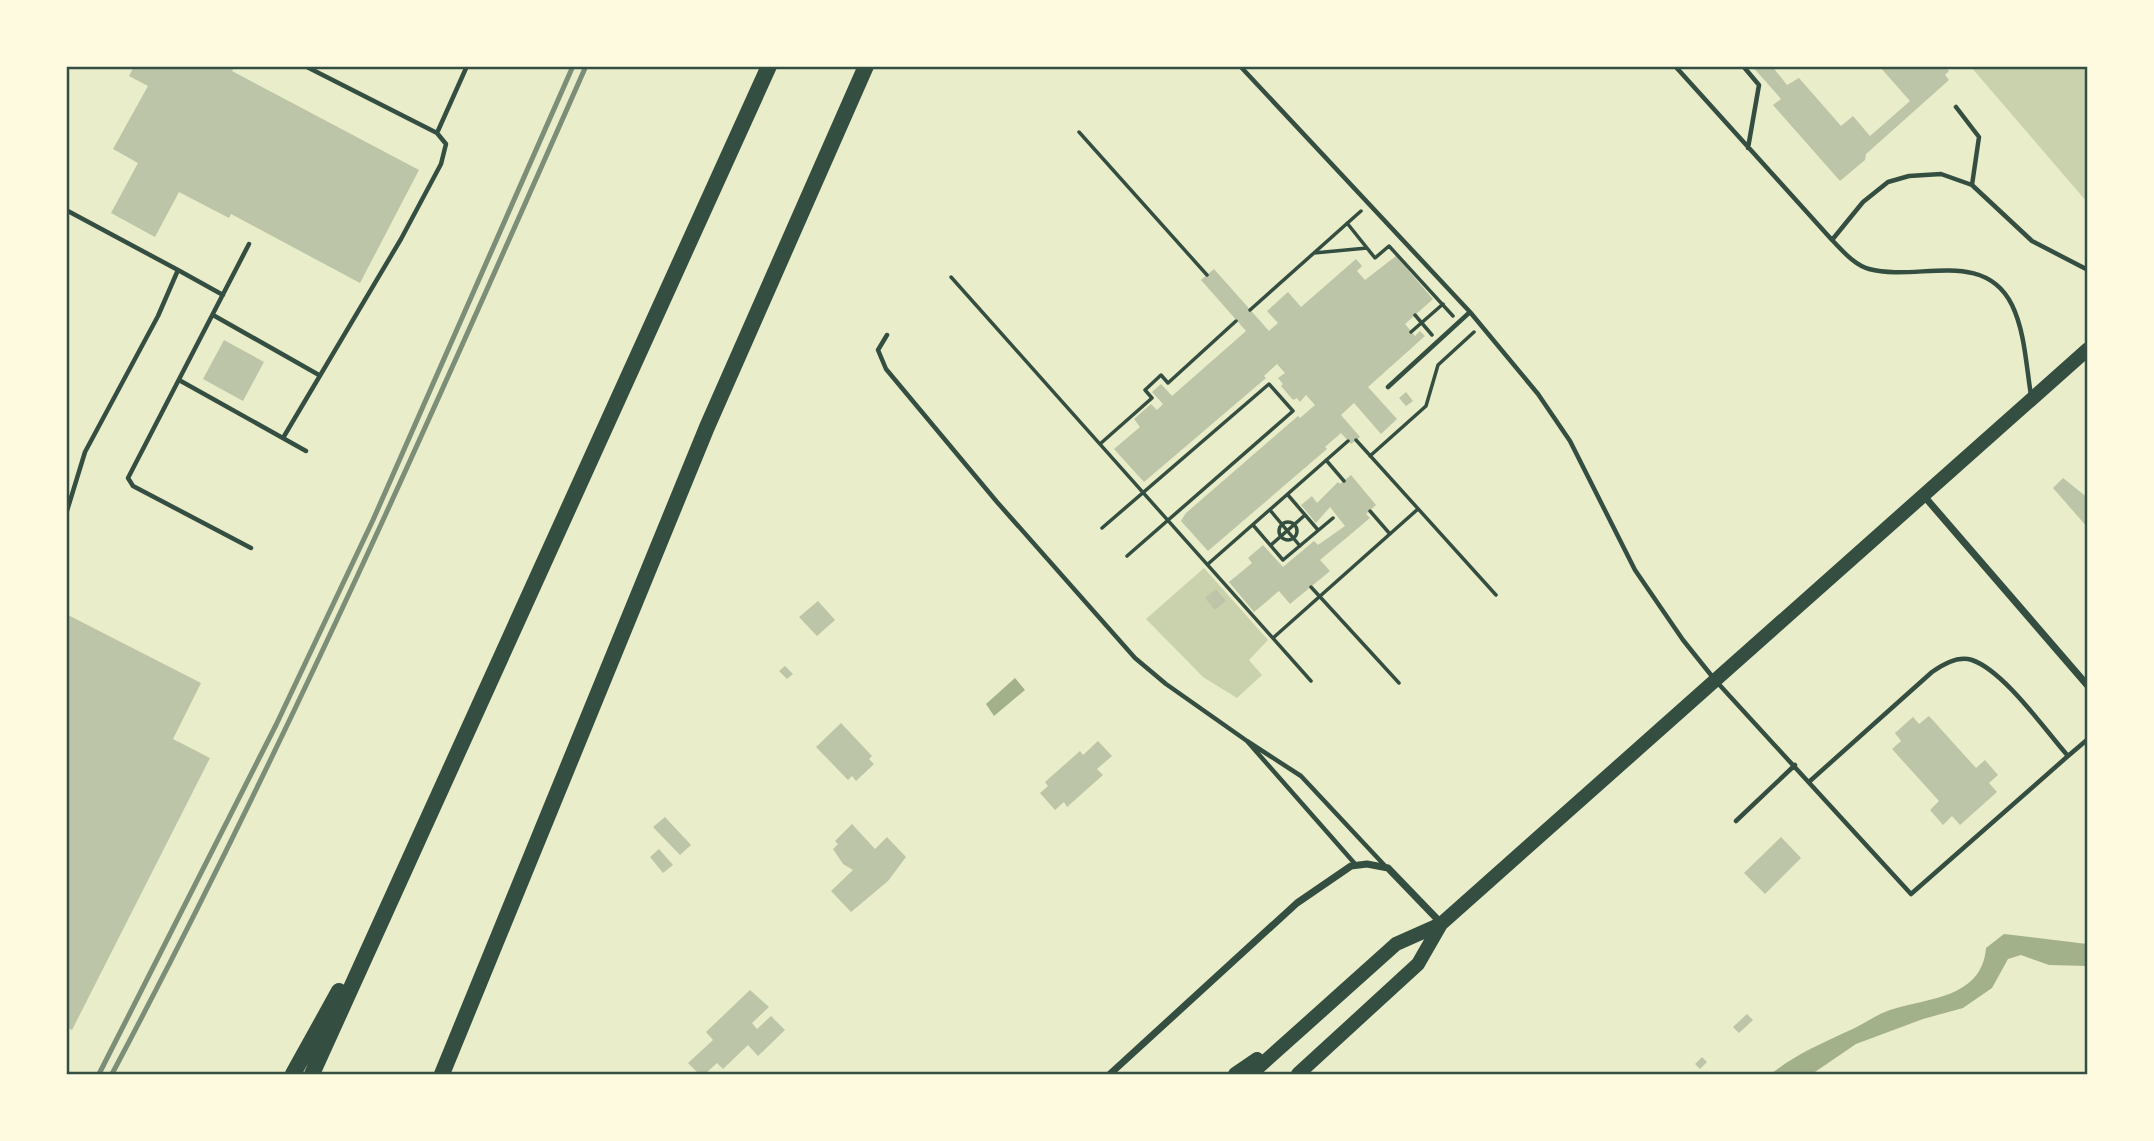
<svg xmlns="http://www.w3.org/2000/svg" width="2154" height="1141" font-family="Lato,sans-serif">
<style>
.green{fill:#cad2ad}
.water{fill:#a3b18a}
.building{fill:#bcc5a7}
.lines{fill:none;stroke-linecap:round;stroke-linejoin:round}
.path{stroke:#344e41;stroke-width:3.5}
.service{stroke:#344e41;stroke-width:4.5}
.minor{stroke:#344e41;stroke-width:7}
.primary{stroke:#344e41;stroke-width:14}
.motorway{stroke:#344e41;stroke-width:16}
.rail{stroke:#7c8e77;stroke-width:5}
.neatline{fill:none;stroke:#344e41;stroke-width:2.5}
</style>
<rect width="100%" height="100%" fill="#e9edc9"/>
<path class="green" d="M1971 67H2087V202Z
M1204 568 1268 640 1249 660 1262 675 1237 698 1203 677 1146 619Z"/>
<path class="water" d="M1015 678 1025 690 994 716 986 704Z
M2004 934 2087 944V966L2049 965 2021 955 2008 959 1992 988 1963 1008 1923 1019 1856 1044 1812 1074H1771C1795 1055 1818 1045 1846 1032 1861 1026 1875 1015 1890 1010 1926 998 1982 999 1986 948Z"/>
<path class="building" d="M134 66H235L232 71 419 170 360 283 231 214 229 218 179 192 155 237 111 213 138 163 113 149 148 86 129 76Z
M1752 66H1772L1787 85 1799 78 1841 126 1853 116 1870 136 1910 101 1879 66H1945L1949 71 1945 75 1949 80 1866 154 1865 160 1840 181 1773 105 1781 99Z
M1396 256 1433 299 1405 324 1415 336 1420 331 1425 336 1368 387 1397 419 1381 434 1354 403 1341 415 1360 437 1351 444 1341 433 1325 447 1327 449 1208 551 1181 521 1186 513 1298 416 1300 418 1315 405 1306 395 1300 402 1297 398 1293 400 1281 386 1283 384 1278 378 1285 373 1277 364 1264 376 1266 378 1144 482 1114 449 1140 427 1134 419 1151 404 1157 410 1163 404 1152 392 1161 384 1172 396 1246 331 1201 280 1214 269 1269 331 1278 323 1267 311 1288 292 1301 307 1356 259 1362 266 1357 271 1365 280Z
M224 340 264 362 243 401 203 379Z
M1406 392 1413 401 1406 406 1399 398Z
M1351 475 1376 505 1366 514 1370 518 1320 560 1330 571 1290 604 1279 591 1254 612 1229 582 1252 563 1248 558 1263 545 1283 567 1314 541 1318 545 1345 526 1330 507 1316 523 1301 505 1312 496 1317 503 1338 482 1340 484Z
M2063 478 2088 498V528L2053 488Z
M1216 589 1226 601 1215 610 1205 598Z
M818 601 835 620 817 636 799 617Z
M66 614 201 683 173 739 210 758 72 1030 66 1027Z
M785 666 793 674 787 679 779 671Z
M1929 716 1976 768 1985 760 1998 775 1989 783 1997 792 1960 825 1952 816 1943 825 1930 810 1939 801 1892 749 1901 741 1895 733 1913 717 1919 724Z
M841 723 872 756 869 759 874 764 856 781 852 776 848 780 816 747Z
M1098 741 1112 756 1097 769 1103 775 1067 807 1064 802 1055 810 1040 793 1048 786 1045 782 1080 751 1083 755Z
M665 817 691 845 680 855 653 827Z
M852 824 875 849 887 837 906 857 888 881 851 912 831 891 853 870 843 864 833 849 838 844 835 841Z
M1781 837 1801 858 1765 894 1744 873Z
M659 849 673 865 663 873 650 857Z
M750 990 769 1007 752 1023 757 1029 771 1016 785 1030 758 1056 748 1045 723 1069 717 1063 705 1074H699L688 1063 713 1040 706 1032Z
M1747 1014 1753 1020 1739 1033 1733 1027Z
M1702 1057 1707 1062 1700 1069 1695 1064Z"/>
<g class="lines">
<path class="path" d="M1079 132 1207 275
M1347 223 1375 258 1389 246 1453 316
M1314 253 1367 248
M951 277 1311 681
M1250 310 1361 211
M1415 315 1432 335
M1411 332 1443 304
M1356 440 1496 595
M1100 444 1152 398 1145 390 1161 375 1168 383 1236 321
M1370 456 1426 406 1438 365 1474 332
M1326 460 1344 481
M1288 495 1318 530
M1270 510 1300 546
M1370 511 1390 534
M1279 531a9 9 0 1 1 18 0a9 9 0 1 1-18 0Z
M1253 525 1283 560 1333 518
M1102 528 1269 384 1293 411 1127 556
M1271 545 1305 515
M1208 564 1348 441
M1311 587 1399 683
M1273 638 1418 509"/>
<path class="service" d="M1240 66 1470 312 1538 394 1570 441 1635 570 1683 640 1715 680 1911 894 2068 756C2045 730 2004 671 1972 660 1958 655 1943 664 1932 672L1810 781
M1675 66 1832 240
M1743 66 1759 85 1748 148
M1956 107 1979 137 1972 185
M437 133 467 66
M66 210 178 270 158 316 85 452 66 514
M249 244 128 478 133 486 251 548
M178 270 223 295
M213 315 319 375
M887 335 878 350 886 369 997 502 1135 658 1166 684 1247 741
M179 380 306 451
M1388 387 1470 312
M2031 395C2026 365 2025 332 2012 305 1984 248 1917 282 1869 269 1854 265 1843 251 1832 240L1863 202 1888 182 1909 176 1941 174 1972 185 2032 241 2088 270
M283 438 401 239 441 164 446 144 437 133 305 66
M2068 756 2088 739
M1736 821 1795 765
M1356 865 1247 741 1301 776 1387 868"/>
<path class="minor" d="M1924 496 2088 686
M1110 1074 1297 903 1351 866 1367 864 1388 868 1441 923"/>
<path class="primary" d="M1235 1074 1257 1059
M1251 1074 1396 944 1441 924 2088 349
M1298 1074 1418 964 1441 924"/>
<path class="motorway" d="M293 1074 339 991
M312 1074 769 66
M442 1074 707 427 866 66"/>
<path class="rail" d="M99 1074 276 725 373 520 573 66
M112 1074C286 746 436 406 586 66"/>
</g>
<rect width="2154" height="1141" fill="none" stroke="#fefae0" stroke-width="136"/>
<rect x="68" y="68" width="2018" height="1005" class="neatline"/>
</svg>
